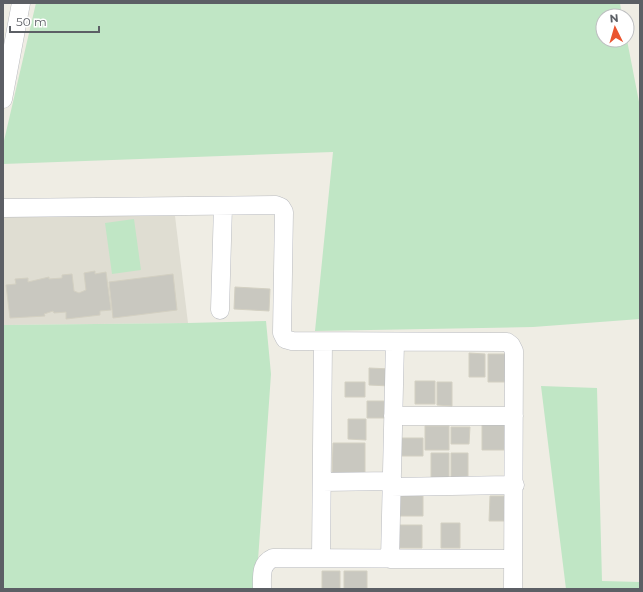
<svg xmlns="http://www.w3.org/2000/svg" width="643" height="592" font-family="Montserrat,sans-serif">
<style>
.education{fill:#dfddd2}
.green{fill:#c0e6c5}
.building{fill:#c9c8c0;stroke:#d3d0c2}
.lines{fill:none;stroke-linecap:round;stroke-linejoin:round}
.minor-casing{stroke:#b9bbc0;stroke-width:19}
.minor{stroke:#fff;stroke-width:18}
</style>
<rect width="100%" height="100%" fill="#efede4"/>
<path class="education" d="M3 216H175L188 323 3 325Z"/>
<path class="green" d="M36 3H620L622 16H603V40H627L640 107V319L533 327 315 331 333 152 3 164V145Z
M134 219 141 270 112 274 105 223Z
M266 321 271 374 256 589H3V325L188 323Z
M541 386 597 388 602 581 640 582V589H566Z"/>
<path class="building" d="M95 271V274L106 272 111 310 100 311V315L66 319V312L54 313 53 311 44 314 45 316 10 318 6 285 16 284 15 279 28 278V282L49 277V279L62 278V275L72 274 74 291 79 293 86 290 84 273Z
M173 274 177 310 113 318 109 282Z
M235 287 270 289 269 311 234 309Z
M469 353 485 354V377H469Z
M488 354H506V382H488Z
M369 368 391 369 390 386 369 385Z
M415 381H435V404H415Z
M345 382H365V397H345Z
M437 382H452V406L437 405Z
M367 401H389V418H367Z
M348 419H366V440L348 439Z
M482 424H507V450H482Z
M425 426H449V450H425Z
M451 427H470L469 444H451Z
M400 438H423V456H400Z
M333 443H365V478L332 477Z
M431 453H449V478H431Z
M451 453H468V478H451Z
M400 491H423V516H400Z
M490 496H507V521H489Z
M441 523H460V548H441Z
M400 525H422V548H399Z
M322 571H340V589H322Z
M344 571H367V589H344Z"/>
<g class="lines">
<g class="minor-casing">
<path id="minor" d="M3 99 21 3
M3 208 276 205 281 207 284 212 282 333 285 339 292 341 507 342 511 345 514 351 513 589
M220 310 223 206
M393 416H514
M322 482 391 481
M391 487 515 485
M321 558 323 342
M390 559 395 342
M262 589C262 576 260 564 273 558L513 559"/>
</g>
<use href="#minor" class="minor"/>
</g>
<rect width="643" height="592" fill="none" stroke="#5c5f65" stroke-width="8"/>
<g transform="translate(615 28) rotate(355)"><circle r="19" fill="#ffffff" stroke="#bebfc1"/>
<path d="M0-3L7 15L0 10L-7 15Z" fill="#ea542f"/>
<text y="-6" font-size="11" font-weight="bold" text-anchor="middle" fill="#5c5f65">N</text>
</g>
<path d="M10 26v6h89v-6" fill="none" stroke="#5c5f65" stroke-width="2"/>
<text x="16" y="26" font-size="12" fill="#5c5f65" stroke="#ffffff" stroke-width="3" paint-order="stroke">50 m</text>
</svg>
